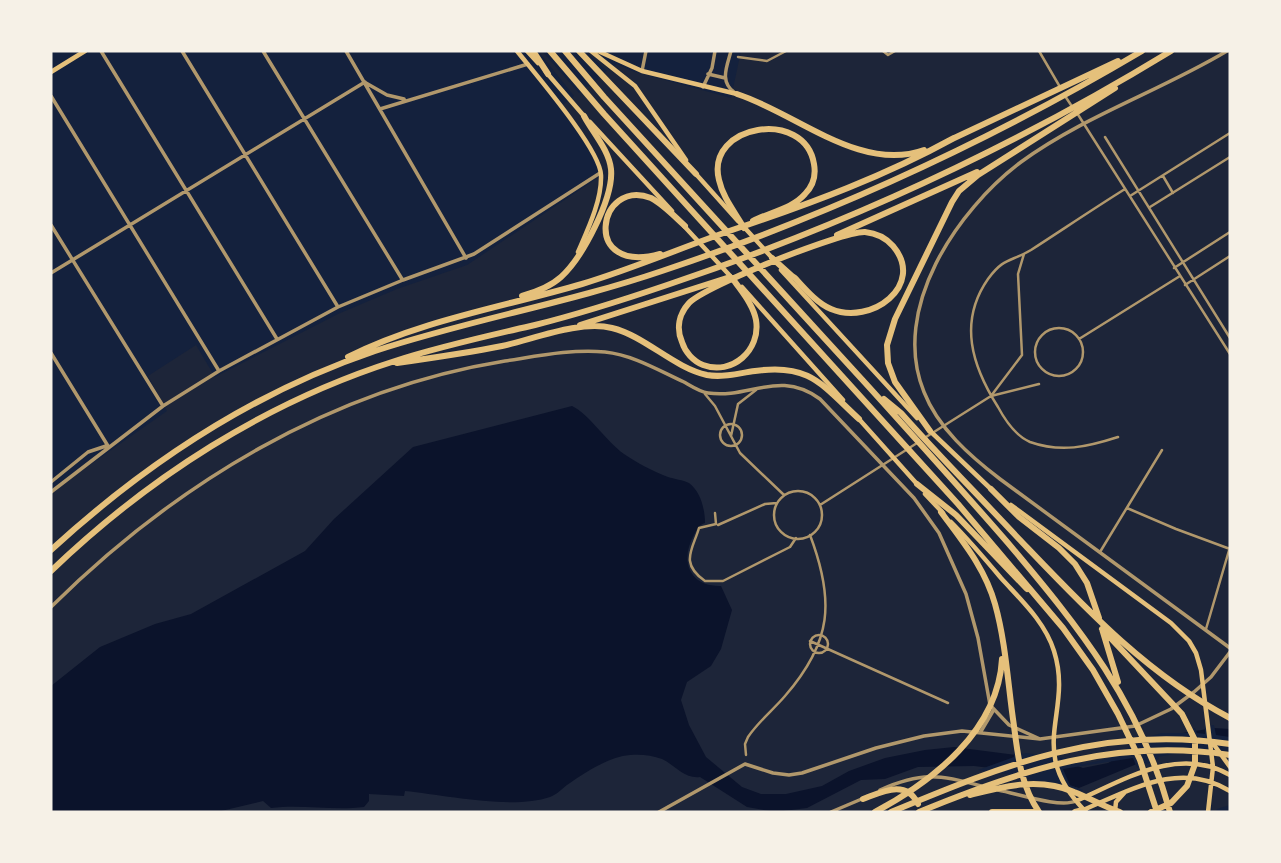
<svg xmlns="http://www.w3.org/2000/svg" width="1281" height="863" font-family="'DejaVu Sans',sans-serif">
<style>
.green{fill:#1d2539}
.water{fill:#0b132b}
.pier{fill:#14213d}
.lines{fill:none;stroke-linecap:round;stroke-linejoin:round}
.pedestrian{stroke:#b1986c;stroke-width:2.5}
.minor{stroke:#b1986c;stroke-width:3.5}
.tertiary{stroke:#b1986c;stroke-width:3.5}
.secondary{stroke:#e5c07b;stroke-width:4.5}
.motorway{stroke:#e5c07b;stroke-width:6}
</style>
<rect width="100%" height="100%" fill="#14213d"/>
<path class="green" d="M538 51H542L579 93 599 78 588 65 601 76 607 71 585 51H589L611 68 617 64 632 71 731 98 741 51H1230V805L1217 809 1216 812H1212V805L1206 807 1205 812H51V492L167 411 148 376 196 345 215 377 338 314 397 289 467 265 602 175 585 139 560 107 574 96Z"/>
<path class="water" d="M572 406C589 414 606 441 624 454 637 463 653 471 668 477 674 479 683 480 689 483 701 492 705 510 705 523 697 526 698 528 694 535 680 559 688 587 721 586L732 610 721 649 711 666 687 682 681 700 689 725 706 757 742 787 761 794H786L822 786 849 771 885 758 925 750 954 747 1063 761 1083 768 1108 763 1148 740 1164 736 1214 728 1230 729V748H1183L1156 756 1079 788 1014 771 974 766 918 767 885 779 861 780 807 808 775 812 747 807 700 777C684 779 675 765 662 759 652 755 640 754 630 755 608 757 586 772 567 785 562 789 556 795 550 797 512 810 445 795 405 791L404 796 369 794V801L364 807C333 811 302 804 271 808L263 801 217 812H51V686L100 647 155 624 191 614 305 551 334 519 413 447Z"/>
<path class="pier" d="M1214 725 1216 735 1230 737V752H1184L1158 757 1159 759 1137 768 1133 758 1063 769 1070 785 1083 790 1080 792 1013 775 978 770 1014 757V751L1021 752 1022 754 1026 753 1064 758 1083 764 1107 759 1147 737 1162 733H1189L1188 729 1195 728 1197 733 1205 734V726Z"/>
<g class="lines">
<path class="pedestrian" d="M883 51 888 55 895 51
M1039 51 1060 87
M738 57 767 61 786 51
M1065 96 1073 108
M1077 113 1230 354
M1105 137 1230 338
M1163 176 1173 193
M1130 196 1230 133
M1150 207 1230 157
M1174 268 1230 232
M1185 285 1230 256
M1035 352a24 24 0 1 1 48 0a24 24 0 1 1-48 0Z
M1079 339 1180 276
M705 394 715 406 740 453 784 495
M991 396 1022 355 1018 274 1024 254
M720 435a11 11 0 1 1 22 0a11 11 0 1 1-22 0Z
M731 436 738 404 756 390
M926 437 991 396 1039 384
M1118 437C1087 447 1061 453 1030 442 1016 436 1005 420 998 407 972 366 958 322 988 279 1004 257 1011 262 1031 250 1062 230 1093 209 1125 189
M774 515a24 24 0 1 1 48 0a24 24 0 1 1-48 0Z
M820 505 917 443
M1127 508 1176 529 1230 549
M715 513 716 524 699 528C693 549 679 563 705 581H723L790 547 796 538
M718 525 765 504 777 503
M1100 552 1162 450
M1206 629 1230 547
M810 644a9 9 0 1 1 18 0a9 9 0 1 1-18 0Z
M810 641 948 703
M746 755 745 744 748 737C758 722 773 710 785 696 832 642 835 601 810 535"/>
<path class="minor" d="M101 51 277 339
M182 51 338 307
M263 51 402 279
M346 51 466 258
M731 51C727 66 719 82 735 93
M1227 51C1160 91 1084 116 1021 162 957 210 890 309 924 392 938 428 970 456 1000 479L1230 648
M642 71 646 51
M708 74 725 78
M366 83 387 95 404 99
M703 87 712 68 715 51
M51 96 219 371
M380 109 528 64
M51 225 163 406
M51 273 365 82
M51 353 108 446
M51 482 88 452 106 446
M51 492 163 406 219 371 338 307 403 280 474 254 600 173
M51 607C175 484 331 389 505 361 538 356 571 349 605 352 633 355 658 370 684 382 691 386 700 392 708 393 750 399 779 369 820 399L914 498 939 533 966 594 978 638 990 705 1009 725 1040 739
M980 733 993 711
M659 812 745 764 773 773 789 775 802 773 876 748 924 736 962 731 1040 739 1135 726 1171 709 1194 692 1211 677 1230 652"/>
<path class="tertiary" d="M880 790C920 772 940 774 981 786
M998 790C1019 794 1059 808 1076 801
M831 812 864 798"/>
<path class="secondary" d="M517 51C536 75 600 149 601 175 602 200 588 229 578 252
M527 51 538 63
M591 51 635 86 686 160
M598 51 642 71 737 94
M51 72 85 51
M546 72 584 116
M590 122 672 211
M695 173 738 221
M684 226 733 279
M744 227 774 260
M781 270 917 418
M742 287 843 400
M858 418 917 484
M928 429 993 491
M925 494 943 513
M1011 505 1171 623 1189 641 1196 653 1201 670 1213 767 1208 812
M951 522C969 540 985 559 1001 578 1021 600 1045 622 1054 651 1074 714 1024 749 1086 812
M1212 742 1230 767
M1076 801C1124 780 1178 745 1230 775
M1083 810C1131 790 1180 760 1230 791
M1115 811 1116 802 1125 792"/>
<path class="motorway" d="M533 51 548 74
M550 51 604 114 958 504 1063 628 1093 670 1118 714 1140 760 1157 812
M565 51 604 97C692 193 780 289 868 386 915 438 962 490 1008 543 1080 628 1140 703 1170 812
M579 51 696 174
M737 94C796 113 860 173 924 150
M950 140 1118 61
M744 228C735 212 723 198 719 180 705 124 805 108 814 164 816 175 813 186 805 194 792 209 770 212 753 221
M837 235 977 172
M660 254C580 276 598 177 651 198 663 204 675 217 685 226
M733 279C741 291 753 304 756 320 761 350 732 376 703 365 693 361 685 352 682 342 676 328 679 314 689 303 705 286 842 231 865 232 875 233 886 238 893 246 926 285 871 326 831 309 817 303 806 290 795 278L792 276 772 258
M522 296C536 292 550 287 561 277 582 258 614 198 611 169 609 150 593 133 584 116
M580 325 730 277
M348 357C422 320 504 307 582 284 635 268 685 246 738 228 812 203 885 176 954 138
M397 363C432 358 467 353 502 346 534 339 580 320 612 328 645 336 674 368 707 375 723 378 739 373 755 371 810 363 822 385 859 419
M884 399 901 413C939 456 980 497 1019 539 1083 606 1147 675 1230 718
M930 431 895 382 888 363 887 345 895 319 952 202 959 191 978 175 1115 88
M917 484 956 515 1027 589
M991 489 1019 517 1059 548 1075 564 1087 583 1099 618
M941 512C963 542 985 568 995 604 1006 643 1008 686 1014 726 1018 757 1021 786 1039 812
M51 550C145 464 254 392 375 351 469 320 568 303 662 271 830 215 990 141 1142 51
M51 571C149 477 266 402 395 361 441 346 488 336 535 325 579 314 623 300 667 285 843 226 1012 148 1171 51
M1102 629 1182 714 1195 740V764L1187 786 1171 803 1151 812
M1102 629 1118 682
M970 795C1006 786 1039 777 1074 792 1090 798 1104 807 1120 812
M863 799C882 792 906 779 918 804
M875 812C933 781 998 731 1002 659
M891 812C1006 764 1103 725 1230 744
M919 812C1023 769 1116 738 1230 755
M992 812H1033
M1075 812 1083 810"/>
</g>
<rect width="1281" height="863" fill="none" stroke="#f6f1e7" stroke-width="105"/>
</svg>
